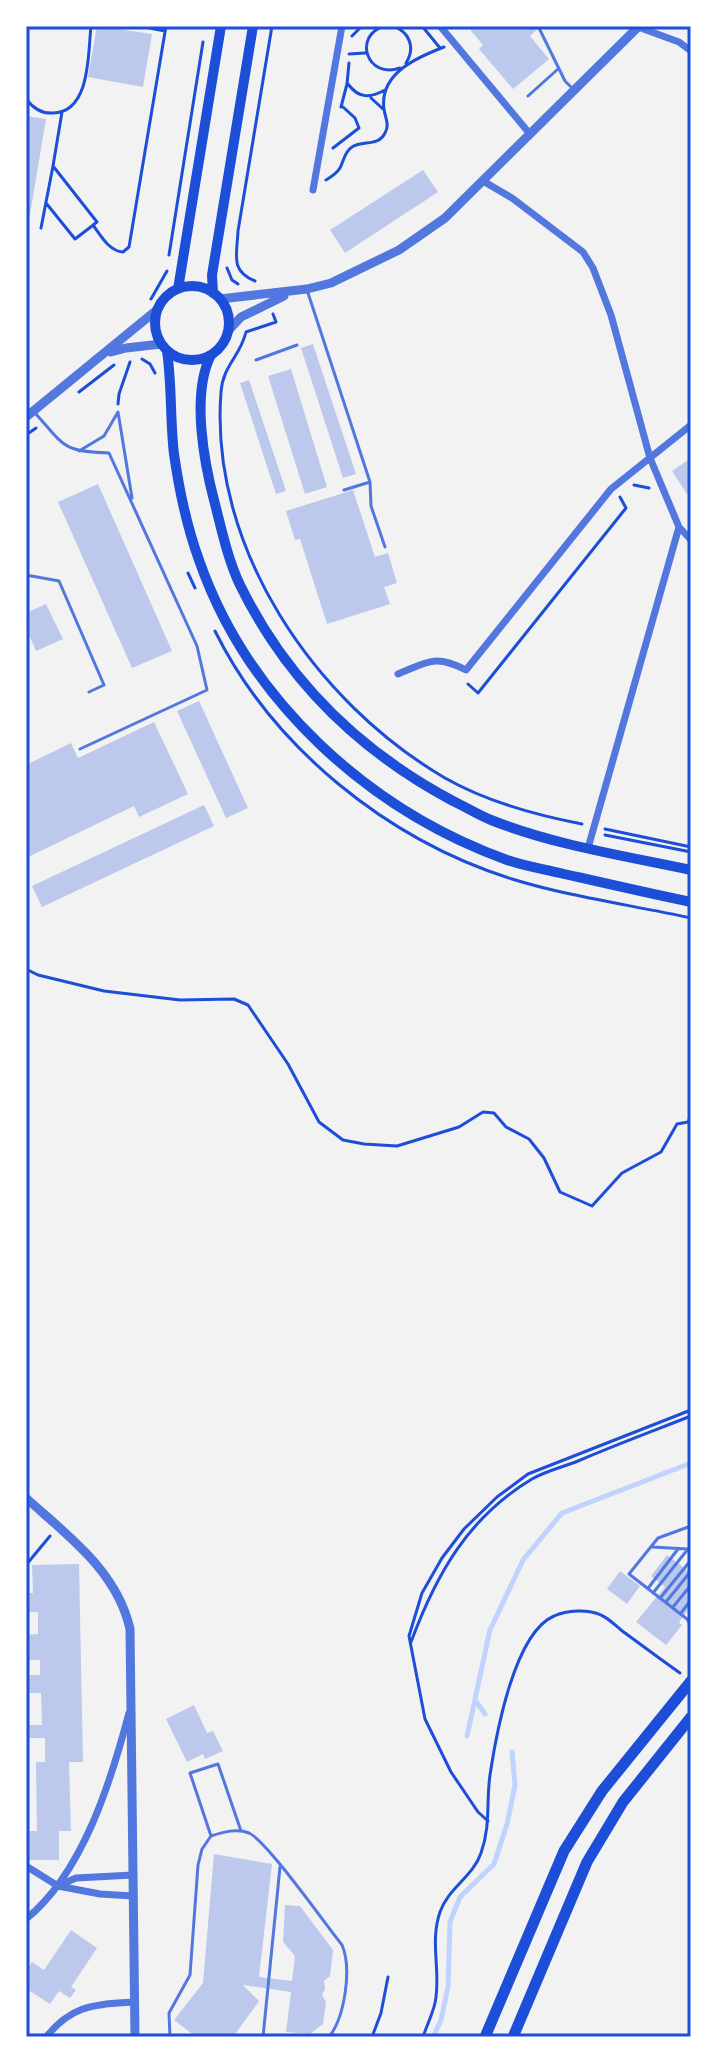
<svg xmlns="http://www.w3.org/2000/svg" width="717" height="2063" font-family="'Open Sans',sans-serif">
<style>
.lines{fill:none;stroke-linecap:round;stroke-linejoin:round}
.stream{stroke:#bfd3fe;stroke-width:5}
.building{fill:#bdc9ec}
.path{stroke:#1d4ed8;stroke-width:3}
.service{stroke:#5277de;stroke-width:3}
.minor{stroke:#5277de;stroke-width:7}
.tertiary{stroke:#5277de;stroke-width:9}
.secondary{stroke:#1d4ed8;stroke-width:10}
.primary{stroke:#1d4ed8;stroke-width:11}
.neatline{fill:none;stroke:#1d4ed8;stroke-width:3}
</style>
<rect width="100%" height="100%" fill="#f2f2f2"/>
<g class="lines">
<path class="stream" d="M475 1700 485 1714
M467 1736 490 1630 523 1560 562 1513 691 1463
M433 2037 441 2020 448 1987 450 1922 460 1897 494 1864 507 1824 515 1785 512 1752"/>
</g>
<path class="building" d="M97 26 152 34 143 87 88 77Z
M467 26H537L539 28 530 36 549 59 513 89 479 49 483 45Z
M26 116 46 119 28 226H26Z
M423 170 438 192 345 253 330 230Z
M313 344 356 474 343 478 301 348Z
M291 369 327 487 305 494 268 376Z
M249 380 286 491 276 494 240 383Z
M691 458V491L687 494 672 471Z
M98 484 172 651 132 668 58 502Z
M353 490 375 557 388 553 397 583 384 587 390 604 327 624 300 539 295 540 286 511Z
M46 604 63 639 36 651 26 628V613Z
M199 701 248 808 226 818 177 711Z
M154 722 188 794 139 817 134 806 26 858V765L71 743 78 758Z
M204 805 214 826 42 907 32 886Z
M667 1555 691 1573V1606L679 1622 682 1625 666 1645 636 1622 665 1587 651 1576Z
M79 1564 83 1762H69L71 1831H59V1860H28L27 1831H37L36 1762H45V1738H26V1725H42L41 1693H26V1675H40V1660H26V1635L38 1634V1612H26V1593H33L32 1565Z
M620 1571 640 1586 627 1604 607 1589Z
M194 1705 207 1733 213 1731 223 1751 205 1759 203 1754 187 1762 166 1719Z
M214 1854 272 1864 259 1977 292 1981 295 1956 283 1942 285 1905 300 1906 333 1950 330 1976 324 1981 325 1989 322 1995 326 2002 323 2024 310 2034 286 2032 291 1992 243 1985 259 2001 233 2037H196L174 2020 203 1983Z
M71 1930 97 1948 71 1987 76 1990 70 1998 59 1991 50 2004 30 1991 26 1997V1971L32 1962 44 1970Z"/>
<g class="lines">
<path class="path" d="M139 26 165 31
M385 26C352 35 367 80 400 68
M392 26C409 31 416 47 406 63
M422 26 440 48
M352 36 362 26
M26 43 28 26
M349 54 365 53
M348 84C359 99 370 98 385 90
M371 98 383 109
M26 99C33 108 42 114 53 113 91 112 88 52 91 26
M341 107 347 84 349 63
M62 112 53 166 97 222 93 225C101 236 109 251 123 252L129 247 166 26
M333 148 359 128 355 118 343 107
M326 180C331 177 337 173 340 168 344 161 344 152 352 147 363 140 378 147 385 133 390 124 385 118 384 109 379 73 418 57 444 47
M46 203 75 239 92 226
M41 228 53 166
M169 255 203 42
M227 268 232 280 238 284
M255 281C230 271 237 255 238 231L272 26
M151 299 167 271
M273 314 276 322 246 332C240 357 223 365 221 392 209 548 315 702 445 778 487 802 535 815 582 824
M142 359 150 364 155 373
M79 392 114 365
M118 404 119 394 130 362
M26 435 36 428
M634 485 649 488
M188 573 195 588
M215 631C273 748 388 840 512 879 570 897 632 905 691 918
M468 684 478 693 626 508 620 497
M605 829 691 847
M605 835 691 852
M26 969 38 975 104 991 180 1000 234 999 248 1005 288 1064 319 1122 343 1140 364 1144 397 1146 459 1127 483 1112 494 1113 506 1127 529 1139 544 1158 560 1192 592 1206 622 1173 661 1152 677 1124 688 1122 691 1115
M26 1565 50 1536
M411 1642C436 1575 468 1517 532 1479 546 1471 563 1467 578 1461 615 1445 653 1431 691 1416
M488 1821 478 1812 451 1772 425 1719 409 1636 422 1593 442 1558 464 1529 497 1497 528 1474 691 1410
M372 2037 381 2013 388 1977
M423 2037C427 2024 435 2010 436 1997 440 1968 430 1941 440 1912 448 1888 473 1877 481 1853 491 1825 486 1802 490 1775 496 1735 514 1633 554 1616 567 1610 588 1609 601 1615 608 1618 615 1625 621 1630 640 1644 660 1659 680 1673"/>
<path class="service" d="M538 26 565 81 573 89
M528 96 558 69
M308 293 370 482 371 506 385 547
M256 360 297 345
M36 414C66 448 63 451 109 453L197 646 207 690 80 749
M79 451 104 436 118 412 132 498
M344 490 370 482
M26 575 59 581 104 685 89 692
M691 1526 658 1538 629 1574 687 1619 691 1626
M652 1547 688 1549
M649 1587 678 1549
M653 1593 688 1549H691
M661 1597 691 1560
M666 1602 691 1571
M673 1607 691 1585
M681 1613 691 1600
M211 1836 190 1773 218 1764 241 1831
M170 2037 169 2013 190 1975 198 1865 202 1849 211 1836C223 1832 237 1828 249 1833 267 1841 325 1924 342 1945 352 1968 345 2017 329 2037
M263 2037 280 1867"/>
<path class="minor" d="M440 26 530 134
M638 27 679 42 691 51
M483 181 512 198 583 252 593 268 611 315 650 458 679 527 691 540
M313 190 342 26
M398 674C428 662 435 654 466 670L611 489 691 425
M588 848 679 527
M26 1866 58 1886 100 1894 133 1896
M60 1885 76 1878 133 1875
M26 1919C83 1873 111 1781 129 1713
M46 2037C73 2004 94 2005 134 2002"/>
<path class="tertiary" d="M220 299 307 289 331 283 399 250 445 218 639 26
M228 331 241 317 284 296
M111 352 126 348 161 344
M26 417 158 309
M26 1498C68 1536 117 1571 130 1629L135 2037"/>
<path class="secondary" d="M155 323a37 37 0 1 1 74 0a37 37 0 1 1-74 0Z
M178 289 221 26
M213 293 212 275 253 26
M167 351C172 385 170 420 174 454 179 489 187 527 199 560 248 701 369 810 507 860 524 866 543 869 560 873 604 883 647 893 691 902
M211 355C191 394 204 463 215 504 222 531 228 560 240 585 287 681 359 751 453 801 466 807 478 815 491 820 554 845 625 856 691 870"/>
<path class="primary" d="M485 2037 564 1851 602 1791 691 1681
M513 2037 587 1862 623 1802 691 1717"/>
</g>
<rect width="717" height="2063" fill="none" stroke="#ffffff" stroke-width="56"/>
<rect x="28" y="28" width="661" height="2007" class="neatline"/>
</svg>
